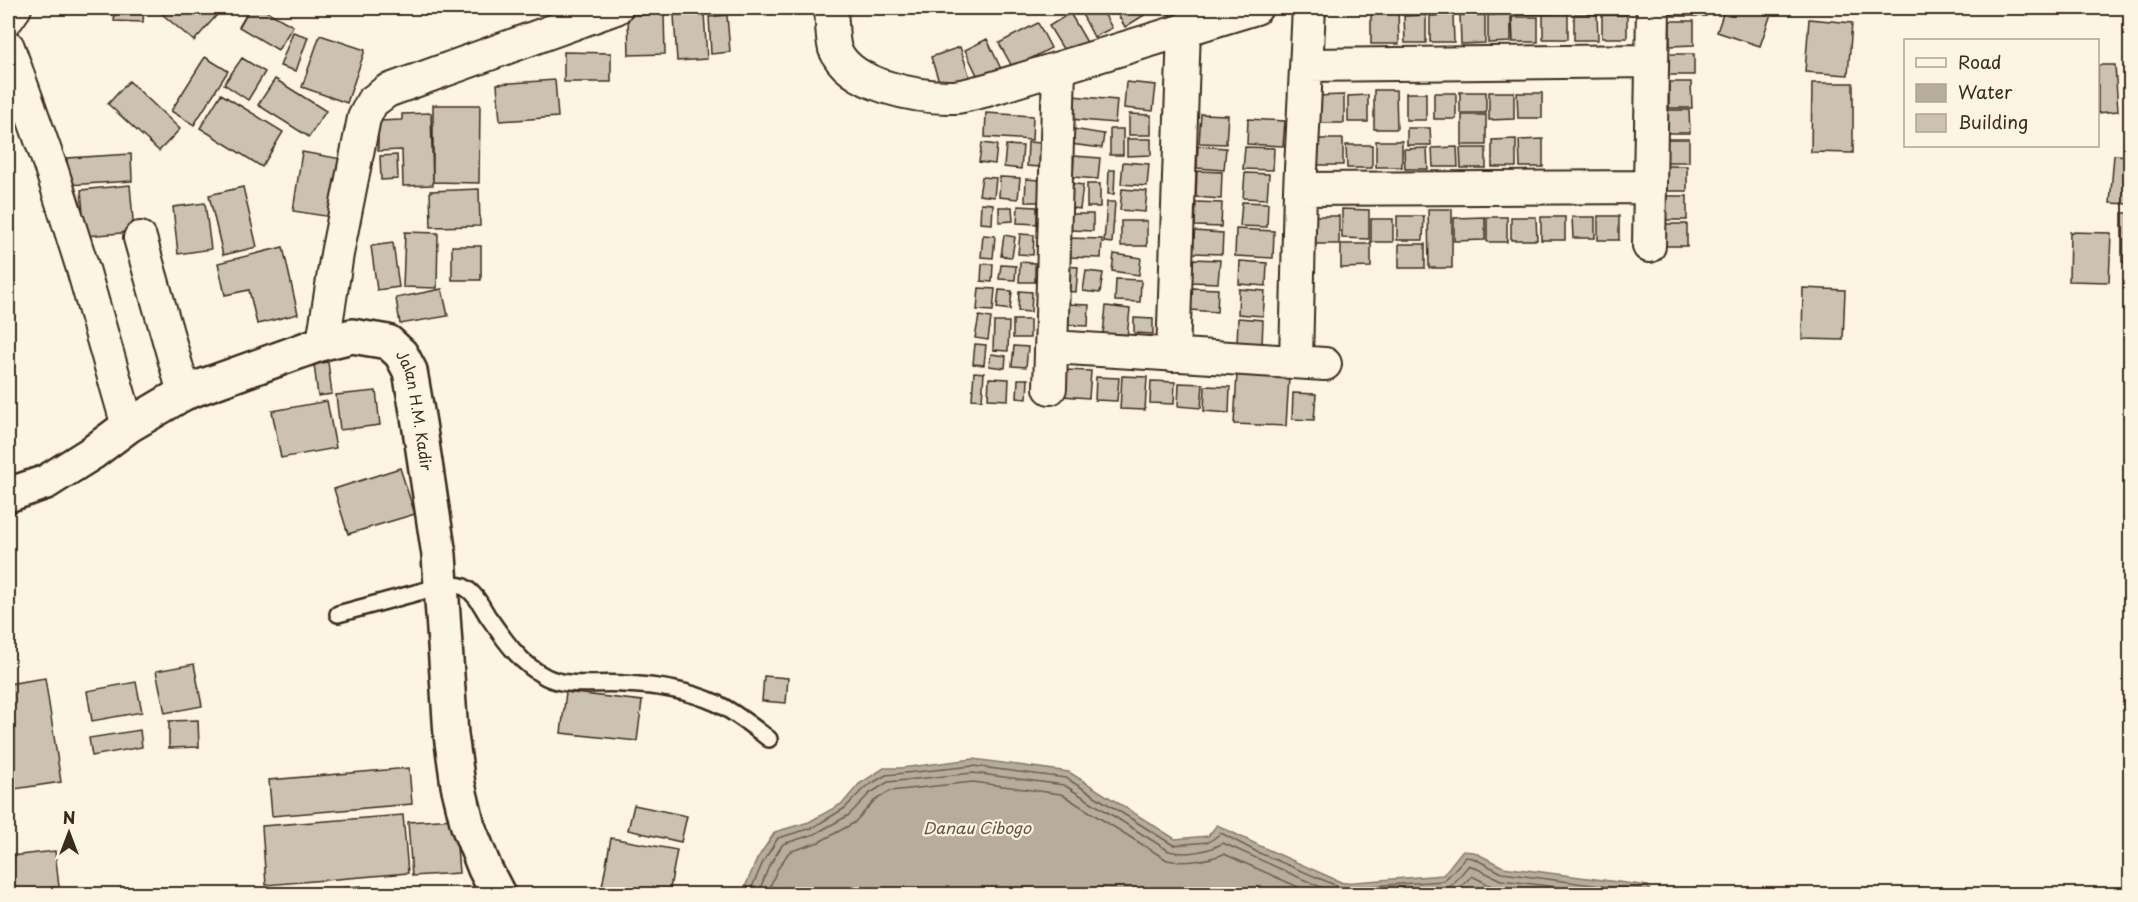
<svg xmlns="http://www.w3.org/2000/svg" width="2138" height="902" font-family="'Playpen Sans',sans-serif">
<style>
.water{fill:#b7ad9e;stroke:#85796b;stroke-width:1.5}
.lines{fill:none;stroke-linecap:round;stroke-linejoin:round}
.shore{stroke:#6d5e51;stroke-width:1.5}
.building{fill:#ccc2b3;stroke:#3b2a1e;stroke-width:1.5}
.service-casing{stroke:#3b2a1e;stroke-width:20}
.minor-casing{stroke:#3b2a1e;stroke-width:36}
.tertiary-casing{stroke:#3b2a1e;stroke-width:38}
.service{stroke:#fcf5e5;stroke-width:15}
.minor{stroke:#fcf5e5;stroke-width:32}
.tertiary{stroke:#fcf5e5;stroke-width:33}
.labels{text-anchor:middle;stroke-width:4.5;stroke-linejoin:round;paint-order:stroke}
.street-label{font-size:15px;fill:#3b2a1e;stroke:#fcf5e5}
.water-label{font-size:16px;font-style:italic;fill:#605144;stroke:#fcf5e5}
</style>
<rect width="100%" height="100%" fill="#fcf5e5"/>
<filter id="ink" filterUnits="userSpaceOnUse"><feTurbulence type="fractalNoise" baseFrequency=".0167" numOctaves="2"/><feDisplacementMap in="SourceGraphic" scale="12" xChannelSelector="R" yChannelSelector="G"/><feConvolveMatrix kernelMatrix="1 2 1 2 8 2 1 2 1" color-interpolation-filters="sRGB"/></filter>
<g filter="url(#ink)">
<path class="water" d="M973 759 1069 772 1175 839 1208 836 1217 825 1260 846 1343 883 1443 875 1462 851 1474 852 1503 867 1648 886 1651 894H742L757 859 775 832 809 822 843 803 859 784 884 768H901Z"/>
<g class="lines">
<path class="shore" d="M749 894 763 862 778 838 812 828 845 808 864 788 886 775 973 766 1066 778 1173 845 1209 842 1221 833 1257 852 1342 888 1444 881 1466 857 1473 858 1502 873 1630 890 1642 891 1644 894
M758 894 769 866 783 844 815 834 849 815 869 794 888 782 973 773 1064 785 1169 851C1186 856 1209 851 1223 843L1336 894
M767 894 777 870 789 852 819 842 854 823 874 801 890 791 973 782 1061 794 1167 860C1185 864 1208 860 1224 854L1314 894
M1359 894 1447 888 1453 884 1469 865 1501 880 1610 894
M1453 894 1472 876 1497 889 1541 894"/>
</g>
<path class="building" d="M86 8H112V14H86Z
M115 8H144L143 22 114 21Z
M168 8H223L194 41 162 14Z
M250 8H261L293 26 278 50 239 27Z
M1094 8H1101L1112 28 1094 37 1082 14Z
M1114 8H1153L1154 9 1125 27Z
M1168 8H1185L1189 20 1173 25Z
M1371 8H1398L1399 44H1371Z
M1512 8H1541V14L1512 15Z
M1672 8H1706V16H1672Z
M1725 8H1773L1760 46 1717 32Z
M704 13 707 59 677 61 674 15Z
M1070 13 1088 44 1068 57 1049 26Z
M1568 13V39H1543V14Z
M664 14 665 54 629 55 628 15Z
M1511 14V42L1488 43V15Z
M1574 14H1597L1598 40H1574Z
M727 15 730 52 711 54 709 17Z
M1426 15V43H1405L1404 16Z
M1453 15 1454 42H1430V16Z
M1460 15H1485V43L1461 44Z
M1602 15H1627V38H1602Z
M1512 17H1538V42H1513Z
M1809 19 1852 23 1848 75 1805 72Z
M1670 21H1694V45L1670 46Z
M1038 23 1051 48 1013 68 999 43Z
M293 32 308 37 296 71 280 66Z
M320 35 365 50 347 103 302 87Z
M987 39 1001 69 979 79 965 50Z
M960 47 971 81 942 91 931 57Z
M564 52 611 53V82H564Z
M1667 54H1694V75H1667Z
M205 57 228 71 194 125 171 111Z
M242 58 265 72 248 100 224 84Z
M2098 65H2115L2118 111 2098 113Z
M275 79 326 111 309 137 258 105Z
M555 80 558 117 500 121 497 84Z
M129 81 180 129 159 151 108 104Z
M1126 82 1156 85 1153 111 1124 108Z
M1669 82H1691L1692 108H1669Z
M1812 83H1853V153L1811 152Z
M1374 90H1396L1397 129H1374Z
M1460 92H1486V113H1460Z
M1489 92H1514V119L1489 120Z
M1406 93H1426V120H1406Z
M1434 93H1456V119H1434Z
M1517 93H1542V118H1518Z
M221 94 283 132 262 167 200 128Z
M1344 95V123H1314V96Z
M1368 95V122H1348V96Z
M1072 96 1117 100 1115 123 1070 119Z
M433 105H480L479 183 433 182Z
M1666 110H1689L1690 133H1666Z
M431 113 433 185 403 186 402 150 378 151V121L402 120V114Z
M986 113 1033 116 1032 140 985 137Z
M1129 114 1151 115V135H1129Z
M1201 114 1228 115 1226 144 1199 143Z
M1462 115H1486V145H1462Z
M1248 119 1285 121 1283 146 1247 144Z
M1407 128H1430L1431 145H1407Z
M1073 129 1104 134 1102 148 1070 144Z
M1110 129H1123V155H1110Z
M1127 139H1151V155L1127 156Z
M1316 139H1343V165H1316Z
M1516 139V167H1492V140Z
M1543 139V167H1520L1519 140Z
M1664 139H1689V162H1664Z
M1376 141H1402V167H1376Z
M1028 142 1041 143 1040 167 1027 166Z
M982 143 997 145 995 164 979 162Z
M1006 145 1023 146 1021 169 1004 167Z
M1346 145H1372V168H1347Z
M1198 146 1226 148 1224 170 1197 168Z
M1245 147 1274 148 1273 170 1243 169Z
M1457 147 1458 167H1433L1432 148Z
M1427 148 1428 169H1405L1404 149Z
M1460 148H1486V168H1461Z
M302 152 342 159 331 217 293 211Z
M131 154 132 181 68 185 67 158Z
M397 155 398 179 381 180 380 156Z
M2114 155 2130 156V204L2110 203Z
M1074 156 1100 158 1098 179 1073 177Z
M1123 162 1149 164 1147 186 1121 184Z
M1664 166H1687V191H1664Z
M1109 170H1115L1114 194H1108Z
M1197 171 1222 172 1221 199 1196 197Z
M1245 173 1269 174 1267 199 1243 198Z
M982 177 996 178 994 197 979 195Z
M1000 177 1020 178 1018 199 999 197Z
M1026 179 1040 180V202H1025Z
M1068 183 1083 185 1080 209 1065 207Z
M1087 184H1100V207H1087Z
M130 185 134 232 85 236 81 190Z
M243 187 257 247 223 255 209 195Z
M479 189 480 226 431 227 430 191Z
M1122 189 1147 191 1145 212 1120 210Z
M1661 196H1687V220H1662Z
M1107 202H1115L1112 243 1104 242Z
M1196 202 1222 203 1221 227 1195 226Z
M1242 202 1268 203 1267 227 1240 226Z
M205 203 211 249 178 254 173 207Z
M981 203 993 204 992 224 980 223Z
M1018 206 1037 207V224L1017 223Z
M999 207H1012L1013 221 999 222Z
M1342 209 1369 210V239L1342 238Z
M1428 209H1452V268H1429Z
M2122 213H2130V262H2122Z
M1070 214H1093V231L1070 230Z
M1309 216H1339V244H1309Z
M1397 216H1424L1423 240H1397Z
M1598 216H1619V240H1598Z
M1485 217V240L1454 241V218Z
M1487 217H1507V242H1487Z
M1511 217H1536L1537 240H1511Z
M1541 217H1565V240H1541Z
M1572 217H1595V238H1573Z
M1371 219H1393V242H1371Z
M1121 221H1147V246H1121Z
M1661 224H1687V246H1661Z
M1236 229 1274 231 1273 258 1235 256Z
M1194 231 1223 233 1222 254 1193 253Z
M405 232 438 233 437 288 403 287Z
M2070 232 2111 233 2109 282 2069 281Z
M1020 234 1034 235 1033 255 1018 254Z
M983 235 995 236 993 258 981 257Z
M1004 235 1015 237 1012 257 1001 256Z
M1067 238 1102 239 1101 258 1066 257Z
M393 243 399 287 377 290 371 246Z
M1341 244H1371V267L1341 268Z
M1399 244H1425V268H1399Z
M452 246H481V280H452Z
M283 247 298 314 257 324 249 290 225 295 218 263Z
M1114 254 1141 258 1139 275 1112 271Z
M1191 259 1220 260 1218 283 1190 282Z
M1240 261 1267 263 1266 286 1239 284Z
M1020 262 1035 263V282H1019Z
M982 264H993L992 282 981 281Z
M1001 265 1016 266 1015 280 999 279Z
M1063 266 1078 267 1076 292 1061 291Z
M1086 271 1103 273 1100 293 1083 291Z
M1116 279 1141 280 1140 302 1115 301Z
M979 288 995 289 993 311 977 310Z
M1191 288 1218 289 1217 312 1190 310Z
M1803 288 1845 290 1843 340 1802 339Z
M442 289 448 316 400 324 396 298Z
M1239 289 1265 291 1263 316 1238 314Z
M999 290 1012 291 1010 310 997 308Z
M1019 291 1032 292 1031 312 1018 311Z
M1066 304 1089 305 1088 326 1065 325Z
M1106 306 1130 309 1127 337 1103 334Z
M979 316 991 318 988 340 975 338Z
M1134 318 1153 319V334L1134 333Z
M1238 318 1263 320 1262 346 1237 345Z
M1013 320H1030V338H1013Z
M994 322H1009L1008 351 993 350Z
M975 344 986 345 984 365 973 364Z
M1014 346 1028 347 1026 367 1012 366Z
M991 354 1006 356 1005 368 989 366Z
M328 362 332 394 318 396 314 364Z
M1064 370 1091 371 1089 398 1062 396Z
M974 372 984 373 982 400 972 399Z
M1237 374 1289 377 1286 426 1234 424Z
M1122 376 1147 377 1145 410 1120 409Z
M1096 377 1119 378 1117 401 1095 400Z
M989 378 1009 379 1008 400 988 399Z
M1018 379H1028L1027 399 1017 398Z
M1151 381 1175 382 1174 404 1150 403Z
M1179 383 1203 384 1201 408 1178 406Z
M1205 386 1230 387 1229 413 1204 411Z
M376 391 380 425 340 430 336 395Z
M1293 393 1316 394 1314 420 1292 419Z
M327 401 336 448 281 458 272 411Z
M400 468 415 514 348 534 334 489Z
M194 664 202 706 165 713 156 671Z
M764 676 788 678 786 703 762 701Z
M45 678 61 782 8 790V684Z
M136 682 142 712 92 721 87 691Z
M566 692 642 701 637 741 561 733Z
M198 720 199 747 169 748V721Z
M140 730 142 747 92 756 89 738Z
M409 768 412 804 272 816 269 780Z
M634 805 687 816 681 842 628 830Z
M403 815 408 873 266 885 262 826Z
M455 819 459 873 412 876 408 822Z
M611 838 677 850 669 894H615L601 892Z
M55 851 59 887 15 892 11 856Z
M361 886V894H306V891Z"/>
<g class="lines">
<g class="service-casing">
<path id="service" d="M338 614 441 586C449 585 457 584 464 587 475 593 481 605 487 615 504 639 519 663 546 677 568 688 598 682 623 684 654 685 687 690 716 703 735 712 752 726 769 739"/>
</g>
<g class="minor-casing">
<path id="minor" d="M831 8C832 19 832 39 835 49 850 87 921 98 955 97 966 96 977 92 987 90L1256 8
M8 18 15 8
M8 47 52 171 83 269 128 426
M1307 65 1652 61
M1300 189 1650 187
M140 238 184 393
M1649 246 1653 8
M323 343 337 254 364 118 372 102 387 91 616 8
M1052 347 1325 364
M1173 355 1184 29
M1296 361 1300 189 1309 8
M1050 388 1059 68"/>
</g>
<g class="tertiary-casing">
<g id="tertiary">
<path id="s1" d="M8 495 46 482 92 453 128 426 184 393 323 343 352 336 388 342 401 354 410 371 419 423 439 555 451 735 458 785 468 826 485 869 498 894"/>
</g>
</g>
<use href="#service" class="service"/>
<use href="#minor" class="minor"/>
<use href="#tertiary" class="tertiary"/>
</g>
</g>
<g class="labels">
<g class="street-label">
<text dy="5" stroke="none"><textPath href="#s1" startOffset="495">Jalan H.M. Kadir</textPath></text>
</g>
<g class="water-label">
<text x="977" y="834">Danau Cibogo</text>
</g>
</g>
<rect width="2138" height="902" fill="none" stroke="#fcf5e5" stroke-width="30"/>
<rect x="15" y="15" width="2108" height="872" fill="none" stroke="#3b2a1e" stroke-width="2" filter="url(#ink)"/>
<rect x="1904" y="39" width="195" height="108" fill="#fcf5e5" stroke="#afa495" stroke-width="1.5"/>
<rect x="1916" y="58" width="30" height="9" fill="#fcf5e5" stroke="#afa495" stroke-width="1.5"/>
<text x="1958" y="69" font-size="18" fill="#3b2a1e">Road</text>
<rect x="1916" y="84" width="30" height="18" fill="#b7ad9e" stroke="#afa495" stroke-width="1.5"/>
<text x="1958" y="99" font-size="18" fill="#3b2a1e">Water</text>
<rect x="1916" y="114" width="30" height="18" fill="#ccc2b3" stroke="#afa495" stroke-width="1.5"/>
<text x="1958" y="129" font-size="18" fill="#3b2a1e">Building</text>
<g transform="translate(69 833)" stroke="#fcf5e5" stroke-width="4.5" paint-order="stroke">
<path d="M0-4.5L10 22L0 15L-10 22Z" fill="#3b2a1e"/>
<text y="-9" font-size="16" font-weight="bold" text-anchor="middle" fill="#3b2a1e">N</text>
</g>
</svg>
